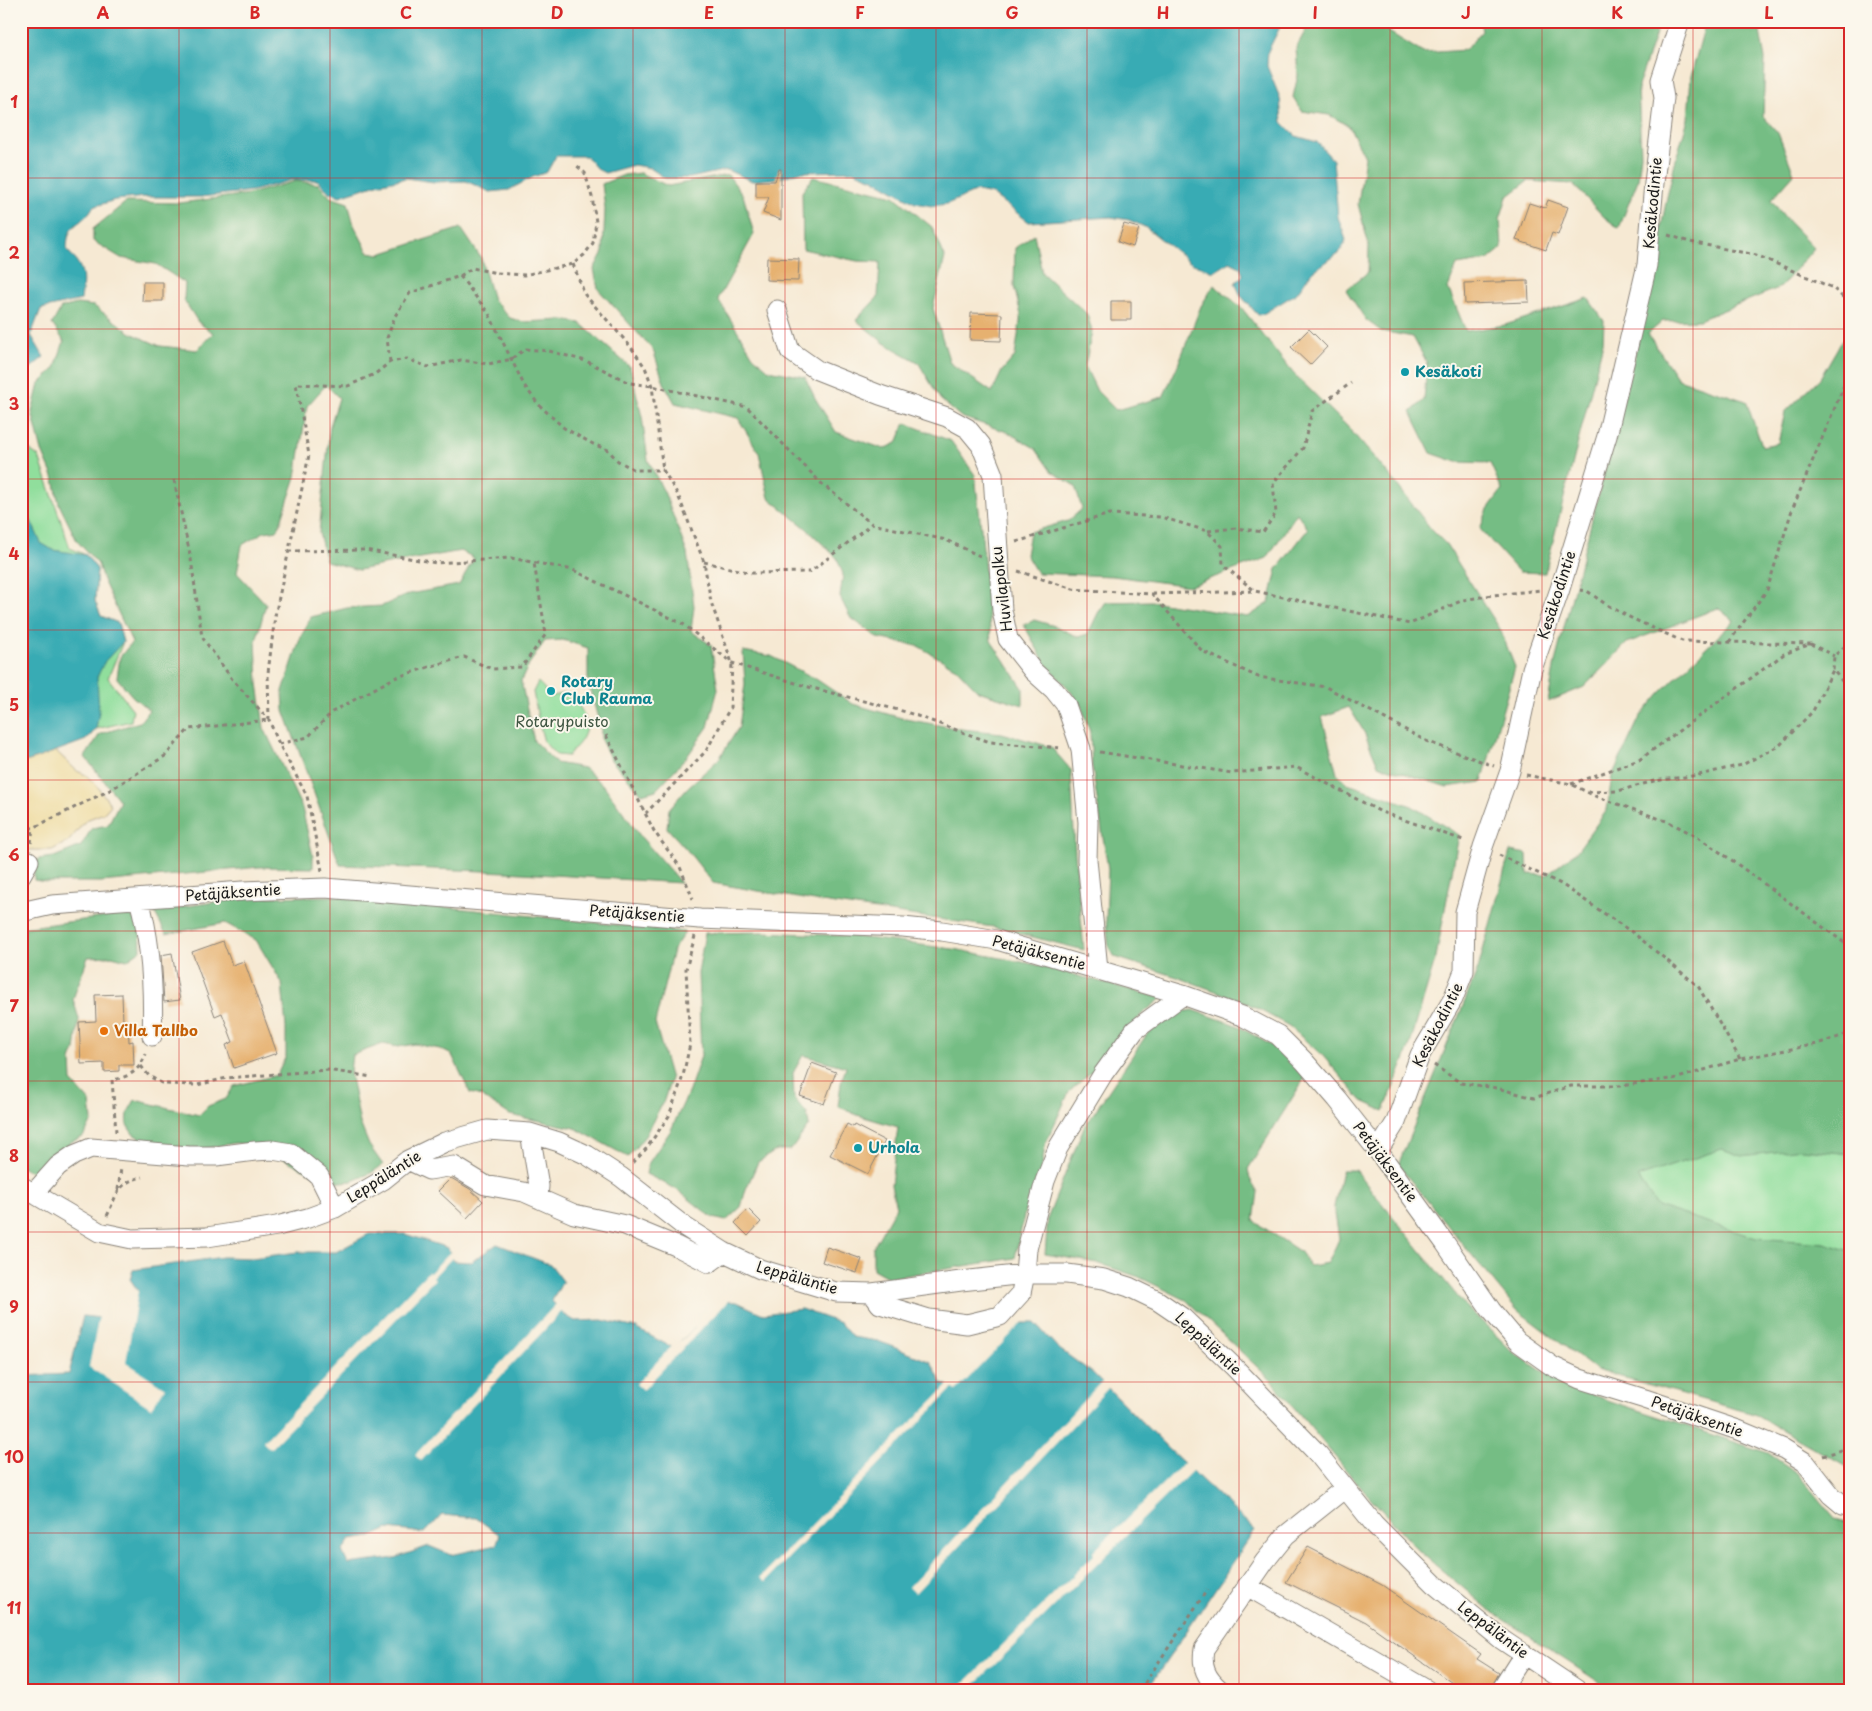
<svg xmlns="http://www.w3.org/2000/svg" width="1872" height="1711" font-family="'Playpen Sans',sans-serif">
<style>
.green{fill:#90de9c;stroke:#567d5c}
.forest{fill:#74bd84;stroke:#486c50}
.sand{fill:#eeda9e;stroke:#857b5d}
.water{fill:#39abb4;stroke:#2a6468;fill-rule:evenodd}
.pier{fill:#f6e9d3}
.building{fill:#e6b170}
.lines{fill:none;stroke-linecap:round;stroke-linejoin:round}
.minor-casing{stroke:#898278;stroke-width:21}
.path{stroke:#898278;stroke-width:3;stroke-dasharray:4 4;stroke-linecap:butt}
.minor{stroke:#fff;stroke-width:19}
.grid{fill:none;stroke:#d62828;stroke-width:1;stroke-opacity:0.55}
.culture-dot{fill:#0f9aa8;stroke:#fbf7ec;stroke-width:2}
.food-dot{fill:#e8710a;stroke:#fbf7ec;stroke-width:2}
.labels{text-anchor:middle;stroke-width:4;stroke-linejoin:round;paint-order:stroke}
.street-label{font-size:15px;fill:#1c1c1c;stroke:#fbf7ec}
.culture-label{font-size:15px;font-weight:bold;fill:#0d838f;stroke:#fbf7ec;text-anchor:start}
.park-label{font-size:15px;fill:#3f5642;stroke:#fbf7ec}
.food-label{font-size:15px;font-weight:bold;fill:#c56008;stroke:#fbf7ec;text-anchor:start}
.neatline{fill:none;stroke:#d62828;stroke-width:2}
.grid-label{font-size:16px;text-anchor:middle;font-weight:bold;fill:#d62828}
</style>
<rect width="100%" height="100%" fill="#fbf7ec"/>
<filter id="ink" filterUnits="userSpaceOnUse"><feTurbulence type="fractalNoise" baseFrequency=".02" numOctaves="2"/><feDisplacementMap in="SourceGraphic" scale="10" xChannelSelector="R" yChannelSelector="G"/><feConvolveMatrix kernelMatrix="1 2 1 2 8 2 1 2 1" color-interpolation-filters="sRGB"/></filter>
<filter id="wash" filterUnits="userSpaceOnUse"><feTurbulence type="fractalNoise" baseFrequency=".0096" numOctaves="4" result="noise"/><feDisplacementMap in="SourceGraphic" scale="20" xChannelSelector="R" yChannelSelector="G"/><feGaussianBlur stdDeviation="1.12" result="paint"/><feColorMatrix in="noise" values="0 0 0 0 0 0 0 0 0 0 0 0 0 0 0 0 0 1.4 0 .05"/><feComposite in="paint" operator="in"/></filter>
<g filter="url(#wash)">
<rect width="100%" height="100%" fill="#f6e9d3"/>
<path class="green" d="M21 443 39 457 70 548 86 555 97 569 95 601 101 616 118 623 123 642 108 678 133 710 131 721 96 729 86 740 21 558Z
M538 682 544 688 548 697 567 693C579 704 592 720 583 737 580 744 572 750 568 756L556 755 544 742 539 723 533 692Z
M1851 1110V1283L1640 1227 1615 1160Z"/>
<path class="forest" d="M1315 21H1371L1423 53 1465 50 1482 31 1480 21H1660L1638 86 1641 154 1638 180 1619 228 1605 218 1573 184 1528 181 1507 197 1500 219 1502 248 1488 260 1457 265 1448 288 1466 331 1505 325 1588 298 1604 321 1603 343 1545 573 1519 572 1480 529 1488 509 1502 490 1490 463 1457 462 1431 453 1411 412 1424 400 1427 363 1413 337 1381 331 1366 320 1346 290 1368 272 1369 246 1358 204 1365 157 1349 126 1329 115 1302 111 1293 97 1298 75 1296 48 1308 26Z
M1706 21H1748L1759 26 1765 59 1763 116 1778 133 1794 174 1771 200 1788 221 1814 248 1781 287 1699 320 1663 321 1648 334 1678 379 1746 401 1762 446 1778 443 1785 412 1820 378 1851 325V1154L1802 1149 1741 1156 1722 1149 1638 1177 1657 1206 1756 1238 1825 1243 1851 1251V1469L1754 1414 1596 1370 1517 1310 1398 1165 1478 969 1510 851 1527 854 1528 874 1547 875 1577 851 1607 810 1612 776 1640 717 1661 692 1734 621 1718 608 1627 643 1584 687 1548 702 1555 662 1642 327 1667 197 1677 155 1688 119 1691 76Z
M640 173 668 186 728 175 743 195 754 234 718 299 753 356 769 370 805 377 815 398 836 432 884 449 897 443 905 423 951 441 975 475 982 537 991 641 1023 688V705L978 691 956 668 918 646 878 638 850 617 840 597 843 574 837 558 806 528 769 498 759 453 738 418 675 403 664 383 653 350 598 289 594 269 603 252 605 209 602 184 624 175Z
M813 177 894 196 932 227 945 257 933 308 950 363 992 392 1002 371 1015 356 1021 315 1014 286 1015 248 1034 234 1042 273 1087 314 1092 331 1085 366 1097 391 1116 410 1163 397 1177 367 1201 306 1214 285 1241 307 1293 373 1346 425 1391 477 1431 529 1446 544 1500 629 1515 667 1482 782 1447 787 1378 765 1364 732 1349 707 1322 717 1337 774 1348 784 1412 806 1459 835 1436 957 1409 1048 1384 1111 1362 1101 1323 1056 1289 1026 1245 1002 1180 978 1115 957 1109 948 1106 920 1108 869 1092 767 1090 732 1082 708 1069 689 1046 665 1024 625 1034 620 1055 626 1078 637 1088 634 1098 613 1106 602 1151 601 1248 617 1269 603 1277 569 1308 529 1297 513 1267 558 1190 586 1113 576 1037 573 1026 555 1030 532 1068 521 1082 509 1075 486 1051 471 1035 448 1007 432 961 417 940 399 918 362 884 343 856 320 878 297 880 262 857 261 803 249 802 192Z
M296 181 319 184 330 197 348 203 354 225 368 252 380 254 461 228 481 258 493 300 510 318 523 322 563 320 580 323 630 367 642 417 648 460 665 494 687 553 694 606 691 631 711 645 718 689 708 727 686 758 656 790 642 794 611 760 601 740V729L588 683V648L563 640 545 641 529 664 521 681 534 741 556 763 584 768 605 787 641 837 681 883 506 872 340 865 284 710 283 691 300 639 311 617 347 608 382 606 409 594 459 585 474 558 461 551 398 562 359 570 326 561 319 533 330 426 339 398 326 385 307 406 296 477 278 530 264 532 242 545 237 573 266 604 256 641 258 683 264 728 302 808 313 856V868L260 867 101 882H46L34 880V865L39 859 54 857 81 846 92 828 108 825 120 801 85 757 100 734 140 722 149 710 133 697 117 678 120 657 132 642 103 580 98 564 77 541 59 504 54 479 42 451 32 412 39 384 55 368 64 341 52 324 61 308 77 304 94 306 131 333 160 346 197 350 213 333 198 322 184 300 185 283 156 264 121 258 93 241V229L126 202 180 203 249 194Z
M743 651 771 656 816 679 853 704 905 719 961 729 1002 733 1051 747 1071 770 1075 854 1084 950 993 927 815 901 713 883 687 850 667 828 669 809 687 788 719 759 739 727 745 684Z
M341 896 685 932 673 950 655 1023 671 1079 664 1100 645 1136 628 1157 575 1128 510 1115 481 1096 470 1093 452 1055 440 1049 415 1044 398 1047 383 1044 352 1055 350 1072 360 1123 369 1145 383 1165 371 1173 352 1181 330 1183 258 1145 235 1143 202 1149 151 1145 133 1134 127 1125 128 1112 135 1100 199 1115 208 1106 226 1099 234 1086 277 1075 286 1056V1028L282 983 256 940 225 923 166 934 154 911 249 897Z
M121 915 132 916 140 929 141 950 127 960 112 956 88 957 73 999 79 1019 75 1050 71 1060 72 1082 90 1102 92 1121 83 1137 71 1142 52 1160 39 1176 21 1166V928Z
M763 932 849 936 953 949 1033 964 1162 998 1142 1014 1100 1064 1069 1092 1045 1145 1041 1174 1025 1211 1015 1258 889 1278 873 1269V1248L896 1207 891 1185 898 1127 857 1115 838 1106 841 1083 846 1067 803 1055 793 1073 794 1098 807 1114 809 1125 791 1150H777L758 1162 746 1189 741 1207 726 1221 713 1218 676 1189 646 1174 648 1164 671 1130 689 1091 701 1056 698 973 705 933Z
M1193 1010 1236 1025 1274 1047 1306 1076 1248 1169 1250 1179 1258 1192 1254 1221 1299 1251 1310 1266 1328 1263 1339 1239 1334 1207 1342 1170H1355L1462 1302 1513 1352 1565 1386 1768 1453 1796 1472 1835 1519 1851 1523V1690H1611L1492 1612 1420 1552 1356 1482 1271 1380 1186 1300 1139 1277 1097 1263 1045 1254 1048 1217 1083 1129 1147 1034 1180 1012Z"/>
<path class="sand" d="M56 751 77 771 86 775 97 786 111 805 104 813 86 820 69 841 52 850H27L21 840V762L29 761Z"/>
<path class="water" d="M21 21H1283L1268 51 1267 66 1280 98 1282 122 1296 136 1317 142 1333 160 1338 217 1346 240 1340 252 1311 273 1297 293 1263 314 1258 315 1241 296 1235 283 1243 275 1240 267 1230 262 1214 272 1191 263 1147 228 1129 220 1111 217 1029 222 992 194 977 191 947 204 932 206 915 203 873 179 853 171 799 172 781 178 752 181 727 170 690 178H665L650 168 634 165 605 173 597 169 586 156H556L547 172 533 177 509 190 490 192 466 181 434 182 406 178 377 184 340 196 329 192 317 180H292L252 191 201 197H146L115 200 93 207C81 228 67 220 67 250 85 269 84 275 81 300L41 309 31 335 44 357 21 376Z
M21 507 27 512 41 543 53 550 86 555 97 569 95 601 101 616 118 623 123 642 105 661 97 677 99 712 96 729 86 740 29 761 21 762Z
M369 1234H405L448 1248 453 1261 471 1262 497 1244 551 1265 563 1281 552 1301 565 1315 575 1321 602 1320 636 1328 673 1348 724 1301 737 1302 763 1314 801 1309 840 1323 852 1337 878 1341 931 1362 942 1384 958 1386 1018 1323H1035L1058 1348 1094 1374 1170 1450 1255 1530 1147 1690H21V1376L69 1374 83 1316 101 1318 138 1291 130 1279 133 1270 223 1257 252 1258 298 1252H336ZM442 1515 476 1518 500 1535 496 1545 451 1555 429 1546 395 1558 348 1564 342 1551 350 1540 371 1537 388 1529 425 1533Z"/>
<path class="pier" d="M450 1252 454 1256 433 1277 435 1279 270 1449 263 1442 428 1272 430 1273Z
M134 1290 138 1291 126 1362 165 1388 151 1408 89 1367 99 1316 122 1297Z
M723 1299H730L643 1390 636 1384 672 1346 682 1340Z
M557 1303 564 1309 421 1461 415 1455Z
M1025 1320 956 1391 953 1388 765 1582 760 1578 950 1383H957L1017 1321Z
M1103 1380 1110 1386 915 1593 909 1587Z
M1186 1461 1194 1469 969 1690H957L1094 1555 1093 1552Z"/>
<g id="blocks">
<path class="building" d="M779 169H781V220L763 213 769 197H756V181H775Z
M1548 200 1568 207 1558 235 1552 233 1546 250 1516 240 1529 203 1545 208Z
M1124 224 1139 228 1133 247 1118 242Z
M767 258 799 259 798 281 766 280Z
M1528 281 1529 302 1465 304 1464 283Z
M143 282H163V301H142Z
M1111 301H1131V320H1111Z
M971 313 1002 314 1001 341 970 340Z
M1309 329 1327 347 1310 365 1291 347Z
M223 941 232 965 244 961 277 1053 234 1068 226 1045 233 1042 222 1013 215 1016 192 952Z
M172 953 180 1000 164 1002 161 955Z
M122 994 123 1022 128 1021 129 1042 133 1041 134 1065H119V1071L104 1072V1063L81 1064 79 1022 96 1021 95 995Z
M812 1063 836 1072 824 1104 800 1096Z
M847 1124 853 1127 854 1125 885 1141 868 1174 830 1155Z
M451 1178 470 1189 483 1201 467 1218 438 1191Z
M748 1209 761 1222 748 1236 735 1223Z
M827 1247 862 1259 857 1273 822 1262Z
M1308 1547 1382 1585 1481 1654 1477 1659 1499 1673 1490 1690H1462L1366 1622 1286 1582Z"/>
</g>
</g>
<g filter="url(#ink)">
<use href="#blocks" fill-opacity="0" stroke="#898278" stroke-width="1"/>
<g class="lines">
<g class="minor-casing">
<path id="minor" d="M777 310 790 351 817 370 880 395 947 417 967 428 981 445 993 475 1002 610 1008 639 1033 671 1054 690 1066 705 1081 749 1088 822 1087 860 1098 969
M21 875 29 861
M139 899C151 943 154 990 152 1036
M21 912 52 905 243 891 325 888 700 919 903 927 942 931 997 940 1183 995 1242 1016 1278 1035 1304 1061 1337 1099 1378 1151 1445 1243 1491 1310 1517 1341 1552 1366 1580 1379 1645 1399 1738 1430 1784 1449 1805 1462 1831 1495 1843 1505 1851 1507
M530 1133 539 1186 538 1198
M1378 1151 1396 1122 1420 1055 1453 999 1464 971 1465 912 1483 847 1510 771 1532 669 1560 589 1607 436 1647 265 1654 183 1664 98 1661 80 1680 21
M408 1160 429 1170 454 1166 485 1185 524 1192 574 1214 625 1225 676 1246 709 1263 724 1252
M21 1186 99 1232 132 1239 207 1237 277 1226 308 1218 335 1208 383 1180 408 1160 445 1142 487 1130 530 1133 559 1142 587 1155 621 1177 685 1227 724 1252 760 1269 836 1292 872 1293 961 1281 1025 1274H1067L1104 1279 1129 1287 1158 1301 1183 1318 1234 1367 1318 1454 1374 1524 1434 1584 1501 1639 1577 1690
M33 1194 58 1166 74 1155 91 1148 189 1156H216L255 1151 272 1150 291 1153 319 1176 335 1208
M872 1293 880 1304 929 1319 967 1324 1000 1316 1021 1293 1025 1274 1027 1249 1045 1181 1058 1148 1103 1074 1135 1030 1183 995
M1247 1586 1427 1690
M1220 1690C1206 1678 1201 1667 1204 1649L1265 1561 1286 1535 1345 1488
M1501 1690 1524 1654"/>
</g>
<path class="path" d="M1668 235 1690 242 1756 255 1833 288 1851 305
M573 264 585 295 630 346 645 367 652 386 663 470 678 495 704 562 711 602 732 663 730 708 706 751 646 813
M460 276 489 314 524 385 538 404 564 428 593 444 608 450 618 461 635 470H663
M390 362 387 338 395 316 410 293 460 276 472 268 497 273 524 275 573 264 584 255 593 243 596 222 592 197 585 173 576 165
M174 480 191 559 202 637 232 679 269 720 279 744 307 796 322 871
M1208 531 1236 528 1263 532 1276 513 1273 483 1303 448 1312 411 1351 383
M1016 542 1110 514 1161 517 1207 531 1222 546 1223 565 1255 591
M288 551 365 550 436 563 511 558 573 570 683 624 732 663 805 686 906 712 990 742 1061 748
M704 562 752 573 810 572 872 524
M1018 571 1073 589 1152 594 1202 651 1258 677 1326 687 1426 741 1494 766
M1580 590 1587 591 1607 605 1633 619 1682 641 1811 644
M1152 594 1255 591 1410 624 1463 600 1493 595 1541 590
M1851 641 1834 656 1833 670 1851 692
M1729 642 1767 590 1792 510 1851 369
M269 720 268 673 275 616 309 455 296 384 348 386 375 374 390 362 407 359 428 367 461 360 488 364 512 359 525 349 549 351 586 361 630 383 652 386 747 407 822 484 872 524 946 540 980 556
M606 735 654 831 680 867 693 899
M279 744 308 737 332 712 394 678 432 666 464 657 492 669 522 667 546 634 534 563
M1100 752 1232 773 1296 767 1381 812 1466 841
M1526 775 1571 784 1595 796 1669 822 1696 836 1733 861 1846 944 1851 945
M1571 784 1639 760 1784 654 1811 644 1834 656
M1588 792 1618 791 1654 781 1699 775 1742 765 1780 745 1813 711 1833 670
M21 827 33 828 110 790 165 756 189 729 268 720
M31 843 33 828
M1499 855 1561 884 1636 935 1698 986 1740 1059
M1434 1065 1461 1083 1497 1088 1534 1098 1571 1086H1619L1678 1078 1740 1059 1817 1044 1851 1033
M141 1066 149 1076 163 1084 197 1085 227 1078 327 1070 372 1077
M116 1132 112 1080C130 1077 139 1071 146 1054
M633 1163 646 1149 669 1116 683 1076 690 1044 686 969 695 936
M118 1190 121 1168
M107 1216C117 1195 117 1182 143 1177
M1823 1456 1851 1447
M1140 1690 1207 1590"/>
<use href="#minor" class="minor"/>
</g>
</g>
<path class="grid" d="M179 21V1690M330 21V1690M482 21V1690M633 21V1690M785 21V1690M936 21V1690M1087 21V1690M1239 21V1690M1390 21V1690M1542 21V1690M1693 21V1690M21 178H1851M21 329H1851M21 479H1851M21 630H1851M21 780H1851M21 931H1851M21 1081H1851M21 1232H1851M21 1382H1851M21 1533H1851"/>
<g class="culture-dot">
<circle cx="1405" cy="372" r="5"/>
<circle cx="551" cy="691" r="5"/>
<circle cx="858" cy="1148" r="5"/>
</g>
<circle class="food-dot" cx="104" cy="1031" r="5"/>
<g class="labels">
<g class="street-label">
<text transform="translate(1653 203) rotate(-85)" y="5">Kesäkodintie</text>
<text transform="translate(1002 589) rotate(-97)" y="5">Huvilapolku</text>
<text transform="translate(1557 595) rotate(-72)" y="5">Kesäkodintie</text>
<text transform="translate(233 893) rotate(-4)" y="5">Petäjäksentie</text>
<text transform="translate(637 914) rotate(4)" y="5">Petäjäksentie</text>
<text transform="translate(1039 953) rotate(15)" y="5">Petäjäksentie</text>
<text transform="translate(1438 1025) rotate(-63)" y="5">Kesäkodintie</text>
<text transform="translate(1385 1162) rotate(53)" y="5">Petäjäksentie</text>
<text transform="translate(384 1177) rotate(-32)" y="5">Leppäläntie</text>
<text transform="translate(797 1278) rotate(16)" y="5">Leppäläntie</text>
<text transform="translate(1208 1344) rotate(43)" y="5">Leppäläntie</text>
<text transform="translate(1697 1417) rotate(19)" y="5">Petäjäksentie</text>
<text transform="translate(1493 1630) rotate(37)" y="5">Leppäläntie</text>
</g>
<g class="culture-label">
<text x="1415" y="377">Kesäkoti</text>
<text x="561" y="687">Rotary<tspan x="561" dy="17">Club Rauma</tspan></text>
<text x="868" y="1153">Urhola</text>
</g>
<g class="park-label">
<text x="562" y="727">Rotarypuisto</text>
</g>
<g class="food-label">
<text x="114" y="1036">Villa Tallbo</text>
</g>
</g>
<rect width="1872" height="1711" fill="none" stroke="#fbf7ec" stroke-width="55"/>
<rect x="28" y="28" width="1816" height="1656" class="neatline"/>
<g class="grid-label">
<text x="103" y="19">A</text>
<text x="255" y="19">B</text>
<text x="406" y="19">C</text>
<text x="557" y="19">D</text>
<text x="709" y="19">E</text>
<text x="860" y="19">F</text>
<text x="1012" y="19">G</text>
<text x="1163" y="19">H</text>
<text x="1315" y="19">I</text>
<text x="1466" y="19">J</text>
<text x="1617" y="19">K</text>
<text x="1769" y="19">L</text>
<text x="14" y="108">1</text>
<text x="14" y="259">2</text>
<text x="14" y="410">3</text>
<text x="14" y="560">4</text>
<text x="14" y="711">5</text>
<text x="14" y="861">6</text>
<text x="14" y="1012">7</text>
<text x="14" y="1162">8</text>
<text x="14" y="1313">9</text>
<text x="14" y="1463">10</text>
<text x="14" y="1614">11</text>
</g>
</svg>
